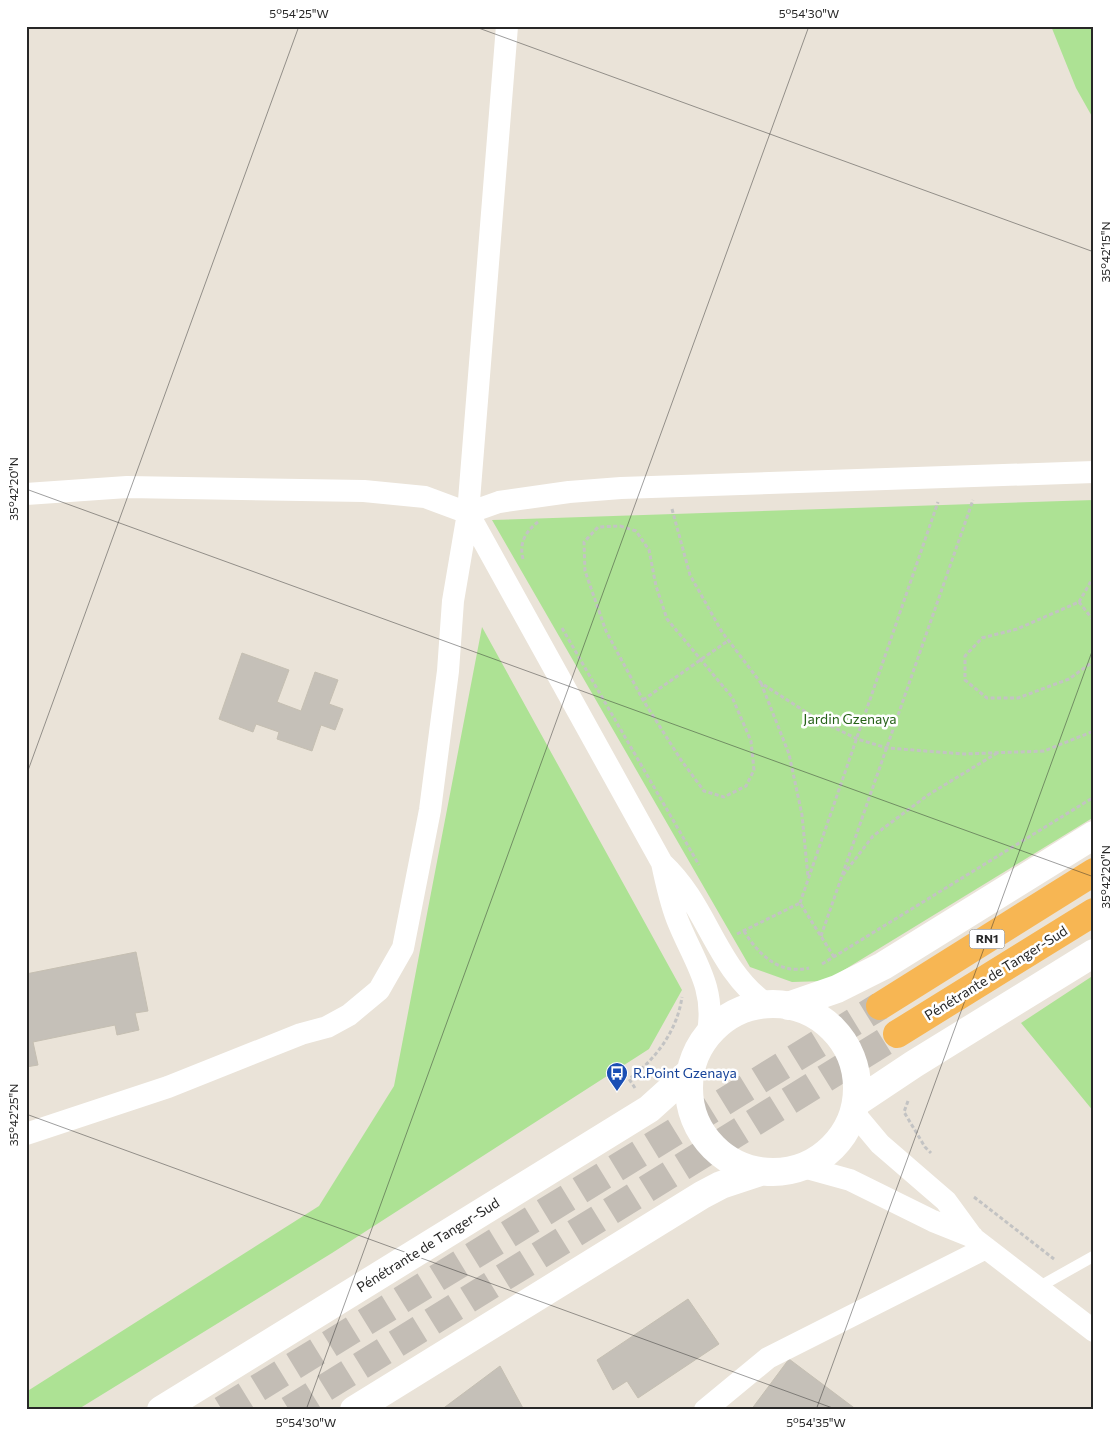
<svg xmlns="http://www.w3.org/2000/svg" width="1120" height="1436" font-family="Commissioner,sans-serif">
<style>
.green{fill:#ade294}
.building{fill:#c5c0b8;stroke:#c5bfb2}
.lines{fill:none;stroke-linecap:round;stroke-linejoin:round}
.trunk-tunnel{stroke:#c3bdb5;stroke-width:28;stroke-dasharray:28 14;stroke-linecap:butt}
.path{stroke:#c3c3c3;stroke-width:3;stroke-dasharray:4 2.5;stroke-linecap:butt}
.service{stroke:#fff;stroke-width:11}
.minor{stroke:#fff;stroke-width:22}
.tertiary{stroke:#fff;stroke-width:28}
.trunk{stroke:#f7b653;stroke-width:28}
.ticks{fill:none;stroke:#272727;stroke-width:1;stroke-opacity:0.45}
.labels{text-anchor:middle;stroke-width:5;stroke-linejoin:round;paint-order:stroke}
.shield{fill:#fff;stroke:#686868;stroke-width:1}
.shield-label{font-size:12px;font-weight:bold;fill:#272727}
.park-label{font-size:14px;fill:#276319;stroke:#fff}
.street-label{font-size:14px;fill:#272727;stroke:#fff}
.transit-label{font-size:14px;fill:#164399;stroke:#fff;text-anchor:start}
.neatline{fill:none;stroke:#272727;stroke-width:2}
.ticks-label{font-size:12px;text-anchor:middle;fill:#272727}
</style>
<rect width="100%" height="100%" fill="#eae3d8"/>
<path class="green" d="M1051 26H1094V120L1076 88Z
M1094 500V817L826 981 792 982 750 967 492 520Z
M482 627 682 990 649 1049 332 1253 77 1410H26V1392L319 1206 394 1086Z
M1094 975V1112L1021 1023Z"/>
<path class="building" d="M242 653 289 670 277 702 301 711 315 672 338 680 329 704 343 709 335 730 321 725 312 751 277 739 279 732 256 724 253 732 219 719Z
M136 952 148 1011 135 1013 139 1030 117 1035 115 1025 33 1042 38 1065 26 1067V974Z
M688 1299 719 1344 638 1398 627 1381 613 1390 597 1360Z
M789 1359 857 1410H751Z
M500 1366 524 1410H441Z"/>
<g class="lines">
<path class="trunk-tunnel" d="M222 1410 880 1006
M289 1410 897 1034"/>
<path class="path" d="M672 509 690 575 722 632 761 683 815 718 857 739 887 748 964 754 1044 751 1094 731
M620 526 636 531 649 550 656 586 667 619 732 697 751 741 754 770 746 786 724 797 704 791 681 760 643 700 606 631 585 571 584 542 598 527Z
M523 559C519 543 525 532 538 522
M1094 576 1079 602 1017 629 982 638 965 656V680L987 698H1018L1069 679 1094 661
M1079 602 1094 621
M562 628 699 865
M761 683 789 754 802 815 808 877
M643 700 729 640
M843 875 873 836 928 795 997 753
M800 903 938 502
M744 931C758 954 779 975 809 968
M737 934 800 903 834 957
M821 936 973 500
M822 964 1094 797
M635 1088 629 1079C656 1059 677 1031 682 997
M908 1101 904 1112 925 1147 931 1153
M974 1197 1054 1259"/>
<path class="service" d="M1037 1288 1094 1256"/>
<path class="minor" d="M26 494 127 487 364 491 425 497 468 513 499 502 569 492 621 488 1094 472
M468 513 662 863C666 882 670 901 677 919 693 960 716 986 708 1032
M663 864C708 906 715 967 766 1004
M854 1113 880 1144 946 1201 973 1238 1094 1331
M26 1134 168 1087 301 1034 327 1027 349 1015 379 990 403 948 430 810 448 671 453 601 468 513 507 26
M803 1167 850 1180 933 1221 973 1237
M705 1410 768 1358 986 1248"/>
<path class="tertiary" d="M689 1088a84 84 0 1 1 168 0a84 84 0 1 1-168 0Z
M788 1006 837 989 883 966 1094 835
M857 1102 914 1064 1094 953
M161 1410 649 1109 690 1072
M354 1410 702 1195 721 1185 760 1172"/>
<path class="trunk" d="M880 1006 1094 872
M897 1034 1094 912"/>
</g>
<path class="ticks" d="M473 26 1094 252M26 489 1094 877M26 776 299 26M26 1114 838 1410M306 1410 809 26M816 1410 1094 646"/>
<defs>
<g id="bus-pin" transform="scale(1.125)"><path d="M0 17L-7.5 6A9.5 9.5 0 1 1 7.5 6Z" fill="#1a4fb4" stroke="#fff"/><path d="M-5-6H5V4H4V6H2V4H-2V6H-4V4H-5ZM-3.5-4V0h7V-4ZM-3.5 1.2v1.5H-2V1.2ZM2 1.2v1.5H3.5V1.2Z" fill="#fff"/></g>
</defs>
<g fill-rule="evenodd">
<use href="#bus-pin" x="617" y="1073"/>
</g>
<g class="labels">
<rect class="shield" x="969.5" y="929.5" width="35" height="19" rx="4"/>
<g class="shield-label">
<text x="987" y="943">RN1</text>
</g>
<g class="park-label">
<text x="850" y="724">Jardin Gzenaya</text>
</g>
<g class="street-label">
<text transform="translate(996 973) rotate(-32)" y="5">Pénétrante de Tanger-Sud</text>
<text transform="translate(428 1245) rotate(-32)" y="5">Pénétrante de Tanger-Sud</text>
</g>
<g class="transit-label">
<text x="633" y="1078">R.Point Gzenaya</text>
</g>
</g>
<rect width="1120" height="1436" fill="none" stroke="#ffffff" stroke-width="55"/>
<rect x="28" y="28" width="1064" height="1380" class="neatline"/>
<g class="ticks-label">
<text x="299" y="18">5°54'25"W</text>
<text x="809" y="18">5°54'30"W</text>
<text transform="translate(1106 252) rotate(-90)" y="4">35°42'15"N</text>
<text transform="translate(14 489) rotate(-90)" y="4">35°42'20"N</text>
<text transform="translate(1106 877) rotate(-90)" y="4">35°42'20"N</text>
<text transform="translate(14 1115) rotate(-90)" y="4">35°42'25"N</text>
<text x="306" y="1427">5°54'30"W</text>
<text x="816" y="1427">5°54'35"W</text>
</g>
</svg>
